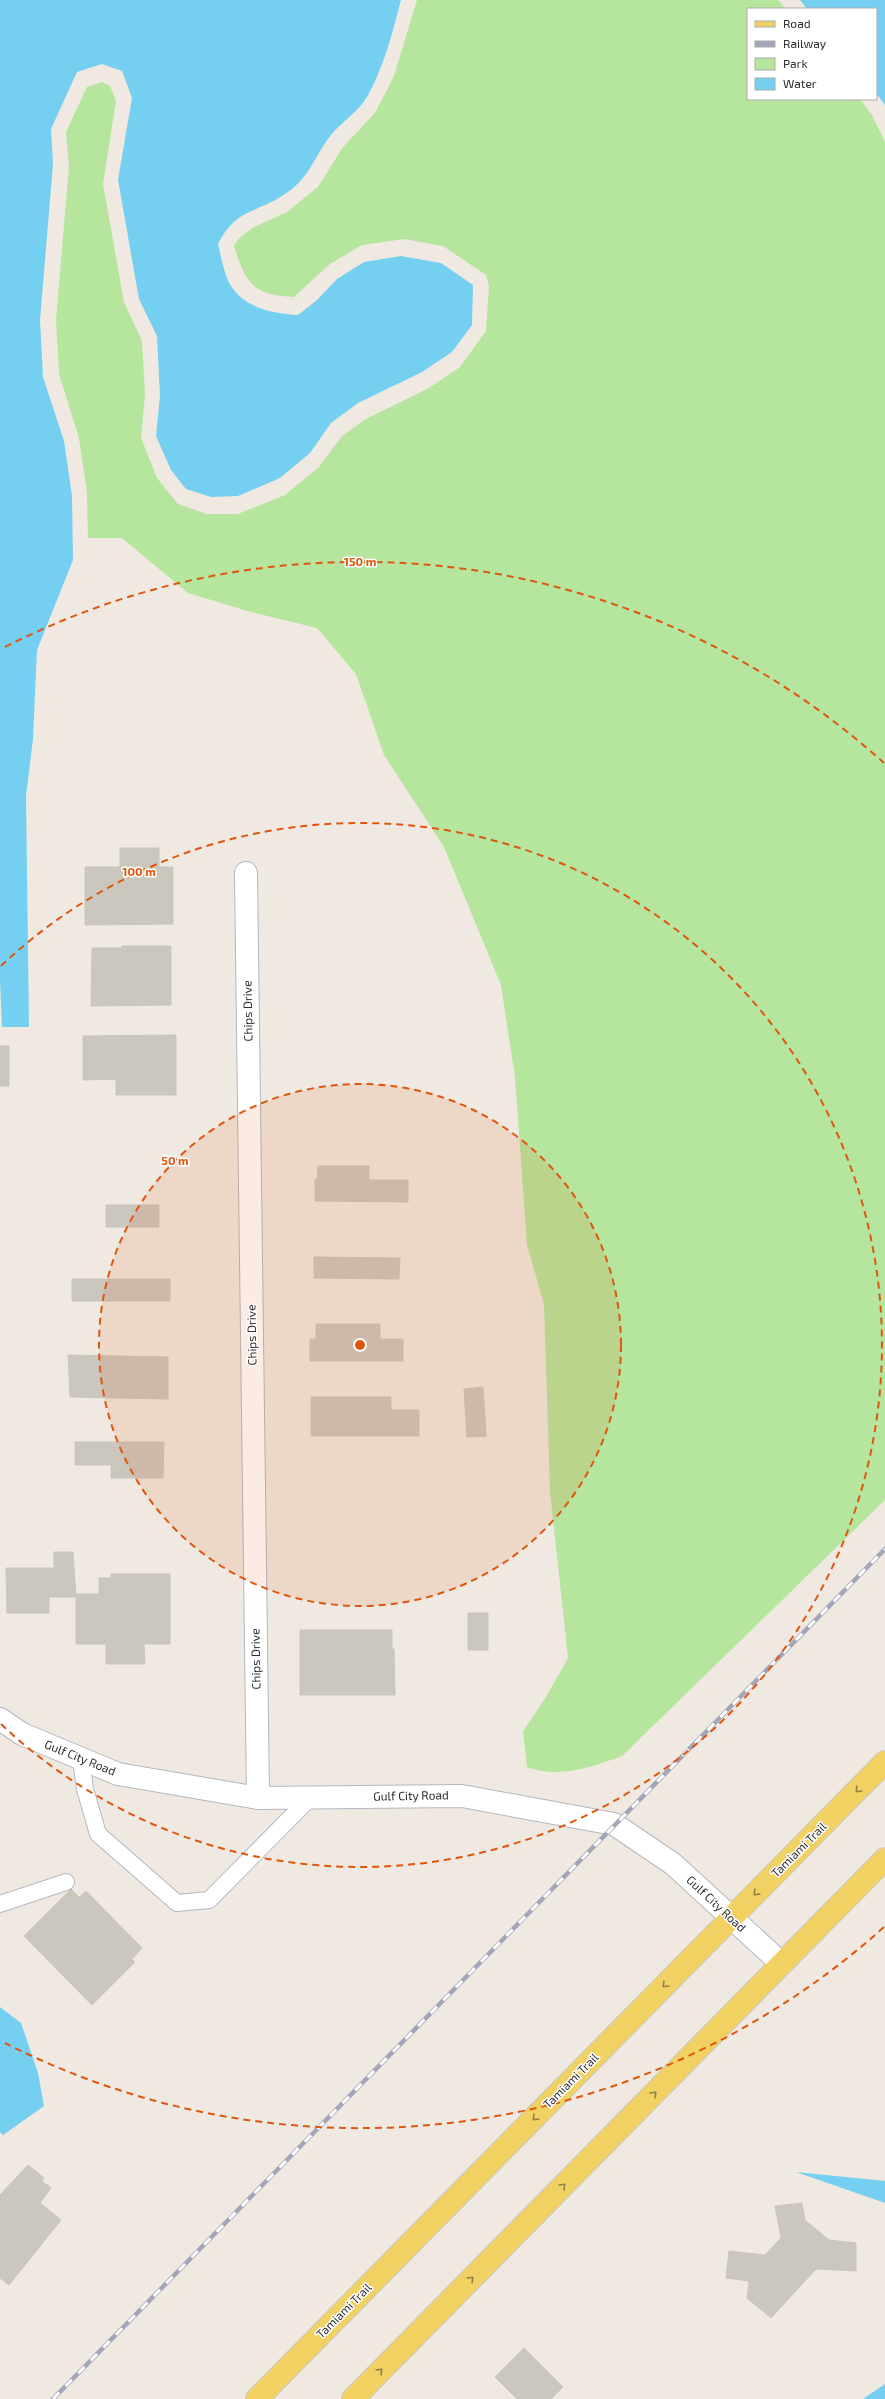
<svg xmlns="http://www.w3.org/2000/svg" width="885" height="2399" font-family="'Exo 2',sans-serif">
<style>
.green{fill:#b6e59e}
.water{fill:#75cff0}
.building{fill:#cbc7bf;stroke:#cbc5ba}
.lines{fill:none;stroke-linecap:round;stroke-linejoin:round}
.lane-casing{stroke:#b4b7c1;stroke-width:18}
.street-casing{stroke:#b4b7c1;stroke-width:24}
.secondary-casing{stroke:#b4b7c1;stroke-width:24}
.primary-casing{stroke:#c9c9c9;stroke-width:24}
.lane{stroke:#fff;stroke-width:16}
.street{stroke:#fff;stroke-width:22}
.secondary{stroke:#fff;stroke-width:22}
.primary{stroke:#f2d163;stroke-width:22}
.rail-casing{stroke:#a3a6b8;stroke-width:4.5}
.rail{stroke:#fff;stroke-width:3;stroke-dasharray:9;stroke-linecap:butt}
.oneway{stroke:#908048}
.ring{fill:none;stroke:#df570e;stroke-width:2;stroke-dasharray:7 5}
.labels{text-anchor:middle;stroke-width:3;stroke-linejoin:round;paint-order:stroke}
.street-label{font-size:12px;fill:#2e2e2e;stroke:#fff}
.centre{fill:#df570e;stroke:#fff;stroke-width:2}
.ring-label{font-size:12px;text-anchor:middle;font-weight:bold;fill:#df570e;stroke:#fff;stroke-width:3;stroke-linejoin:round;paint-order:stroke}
</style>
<rect width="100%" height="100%" fill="#efe9e1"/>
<path class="green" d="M417 0H778L786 9H748V99H860L872 115 885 142V1500L622 1756C591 1767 559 1779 527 1767L523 1731 546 1697 568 1658 550 1491 544 1304 527 1245 515 1077 501 985 444 847 384 755 356 674 317 628 251 612 188 593 122 538H88L87 493 79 438 59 374 56 320 69 166 66 132 87 87 102 82 110 86 116 101 103 184 124 302 142 341 145 395 141 438 157 478 178 504 207 514H238L285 495 319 467 342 436 366 419 429 388 460 367 486 331 489 286 486 275 443 246 404 239 362 245 330 264 294 297C252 295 246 283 234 246L239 238 254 227 287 212 318 187 343 147 375 113 394 76Z"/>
<path class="water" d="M0 0H401C393 31 382 74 365 100 356 113 341 123 331 135 313 158 310 179 282 196 253 214 236 209 218 244 221 256 224 275 231 286 246 309 273 313 298 315L317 300 337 279 364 262 401 256 441 263 473 285 472 325 452 352 422 372 358 403 331 423 310 453 280 478 238 496 211 497 186 489 171 470 156 436 160 396 157 336 139 299 118 180 132 98 122 71 102 64 77 72 51 129 53 164 40 320 43 377 64 441 72 496 73 560 37 650 33 739 26 796 29 1027H2L0 981Z
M800 0H885V105L876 93V9H807Z
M0 2007 21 2023 38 2073 44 2106 3 2135 0 2132Z
M796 2172 885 2181V2203Z
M885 2384V2399H863Z"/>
<path class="building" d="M120 848H159V867H173V924L85 925V867H120Z
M122 946H171V1005L91 1006 92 948H122Z
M176 1035V1095H116V1079L83 1080V1036Z
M0 1046H9V1086H0Z
M318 1166H369V1180H408V1202L315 1201V1179H317Z
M106 1205H159V1227H106Z
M314 1257 400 1258 399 1279 314 1278Z
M72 1279H170V1301H72Z
M316 1324H380V1339H403V1361H310V1339H316Z
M68 1355 168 1357V1399L70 1397Z
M483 1387 486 1436 467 1437 464 1389Z
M311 1397H391V1410H419V1436H311Z
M75 1442H164L163 1478H111V1465H75Z
M54 1552H73L76 1597H49V1613H7L6 1568H54Z
M111 1574H170V1644H144L145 1664H106V1644H76V1594H99V1578H111Z
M468 1613H488V1650H468Z
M300 1630H392V1649H394L395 1695H300Z
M71 1889 79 1897 86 1891 142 1948 132 1959 135 1962 92 2005 24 1936Z
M28 2165 44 2178 42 2181 51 2188 40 2203 61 2220 9 2285 0 2278V2195Z
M802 2203 805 2220 829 2240 856 2243V2271L816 2269 771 2318 747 2298 749 2281 726 2278 729 2251 765 2255 781 2238 775 2206Z
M524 2348 563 2387 551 2399H517L495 2377Z"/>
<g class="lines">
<g class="lane-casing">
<path id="lane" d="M81 1759 85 1789 98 1834 177 1903 209 1900 311 1797
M0 1904 66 1882"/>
</g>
<g class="street-casing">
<path id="street" d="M246 873 258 1798"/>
</g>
<g class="secondary-casing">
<path id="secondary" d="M0 1719 22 1734 118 1774 258 1798 462 1796 614 1824 673 1864 782 1964"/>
</g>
<g class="primary-casing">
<path id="primary" d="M257 2399 885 1762
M353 2399 885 1859"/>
</g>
<use href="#lane" class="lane"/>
<use href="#street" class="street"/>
<use href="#secondary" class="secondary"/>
<use href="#primary" class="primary"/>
<g class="rail-casing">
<path id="rail" d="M53 2399 885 1549"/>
</g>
<use href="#rail" class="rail"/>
</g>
<defs><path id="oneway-chevron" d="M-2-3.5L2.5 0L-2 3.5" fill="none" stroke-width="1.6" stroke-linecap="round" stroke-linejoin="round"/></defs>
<g class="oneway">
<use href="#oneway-chevron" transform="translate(858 1790) rotate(135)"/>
<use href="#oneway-chevron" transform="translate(756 1893) rotate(135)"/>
<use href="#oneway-chevron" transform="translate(665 1985) rotate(135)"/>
<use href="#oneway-chevron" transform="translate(654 2094) rotate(-45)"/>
<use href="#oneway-chevron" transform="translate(535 2118) rotate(135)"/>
<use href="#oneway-chevron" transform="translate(563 2186) rotate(-45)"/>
<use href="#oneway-chevron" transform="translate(471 2279) rotate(-45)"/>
<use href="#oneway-chevron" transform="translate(380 2371) rotate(-45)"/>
</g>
<circle cx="360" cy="1345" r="261" fill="#df570e" fill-opacity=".12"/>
<g class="ring">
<circle cx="360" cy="1345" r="261"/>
<path d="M1 966A522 522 0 1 1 1 1724"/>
<path d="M884 1927A783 783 0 0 1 5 2043M5 647A783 783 0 0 1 884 763"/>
</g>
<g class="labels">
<g class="street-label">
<text transform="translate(248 1011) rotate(-91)" y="4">Chips Drive</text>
<text transform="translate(252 1335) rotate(-91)" y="4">Chips Drive</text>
<text transform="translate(256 1659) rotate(-91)" y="4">Chips Drive</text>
<text transform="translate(80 1758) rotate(22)" y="4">Gulf City Road</text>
<text transform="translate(411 1796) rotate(-1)" y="4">Gulf City Road</text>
<text transform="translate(799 1850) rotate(-45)" y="4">Tamiami Trail</text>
<text transform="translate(716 1904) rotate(43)" y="4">Gulf City Road</text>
<text transform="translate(571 2081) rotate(-45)" y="4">Tamiami Trail</text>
<text transform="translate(344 2311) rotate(-45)" y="4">Tamiami Trail</text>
</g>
</g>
<circle cx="360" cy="1345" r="6" class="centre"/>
<g class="ring-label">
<text x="360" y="566">150 m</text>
<text x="139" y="876">100 m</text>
<text x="175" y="1165">50 m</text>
</g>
<rect x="747" y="8" width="130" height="92" fill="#ffffff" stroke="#ababab"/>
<rect x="755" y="21" width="20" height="6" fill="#f2d163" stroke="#ababab"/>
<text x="783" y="28" font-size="12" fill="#2e2e2e">Road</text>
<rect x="755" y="41" width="20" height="6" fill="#a3a6b8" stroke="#ababab"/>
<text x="783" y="48" font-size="12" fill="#2e2e2e">Railway</text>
<rect x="755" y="58" width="20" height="12" fill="#b6e59e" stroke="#ababab"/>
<text x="783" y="68" font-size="12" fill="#2e2e2e">Park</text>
<rect x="755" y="78" width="20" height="12" fill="#75cff0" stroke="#ababab"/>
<text x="783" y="88" font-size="12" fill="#2e2e2e">Water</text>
</svg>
